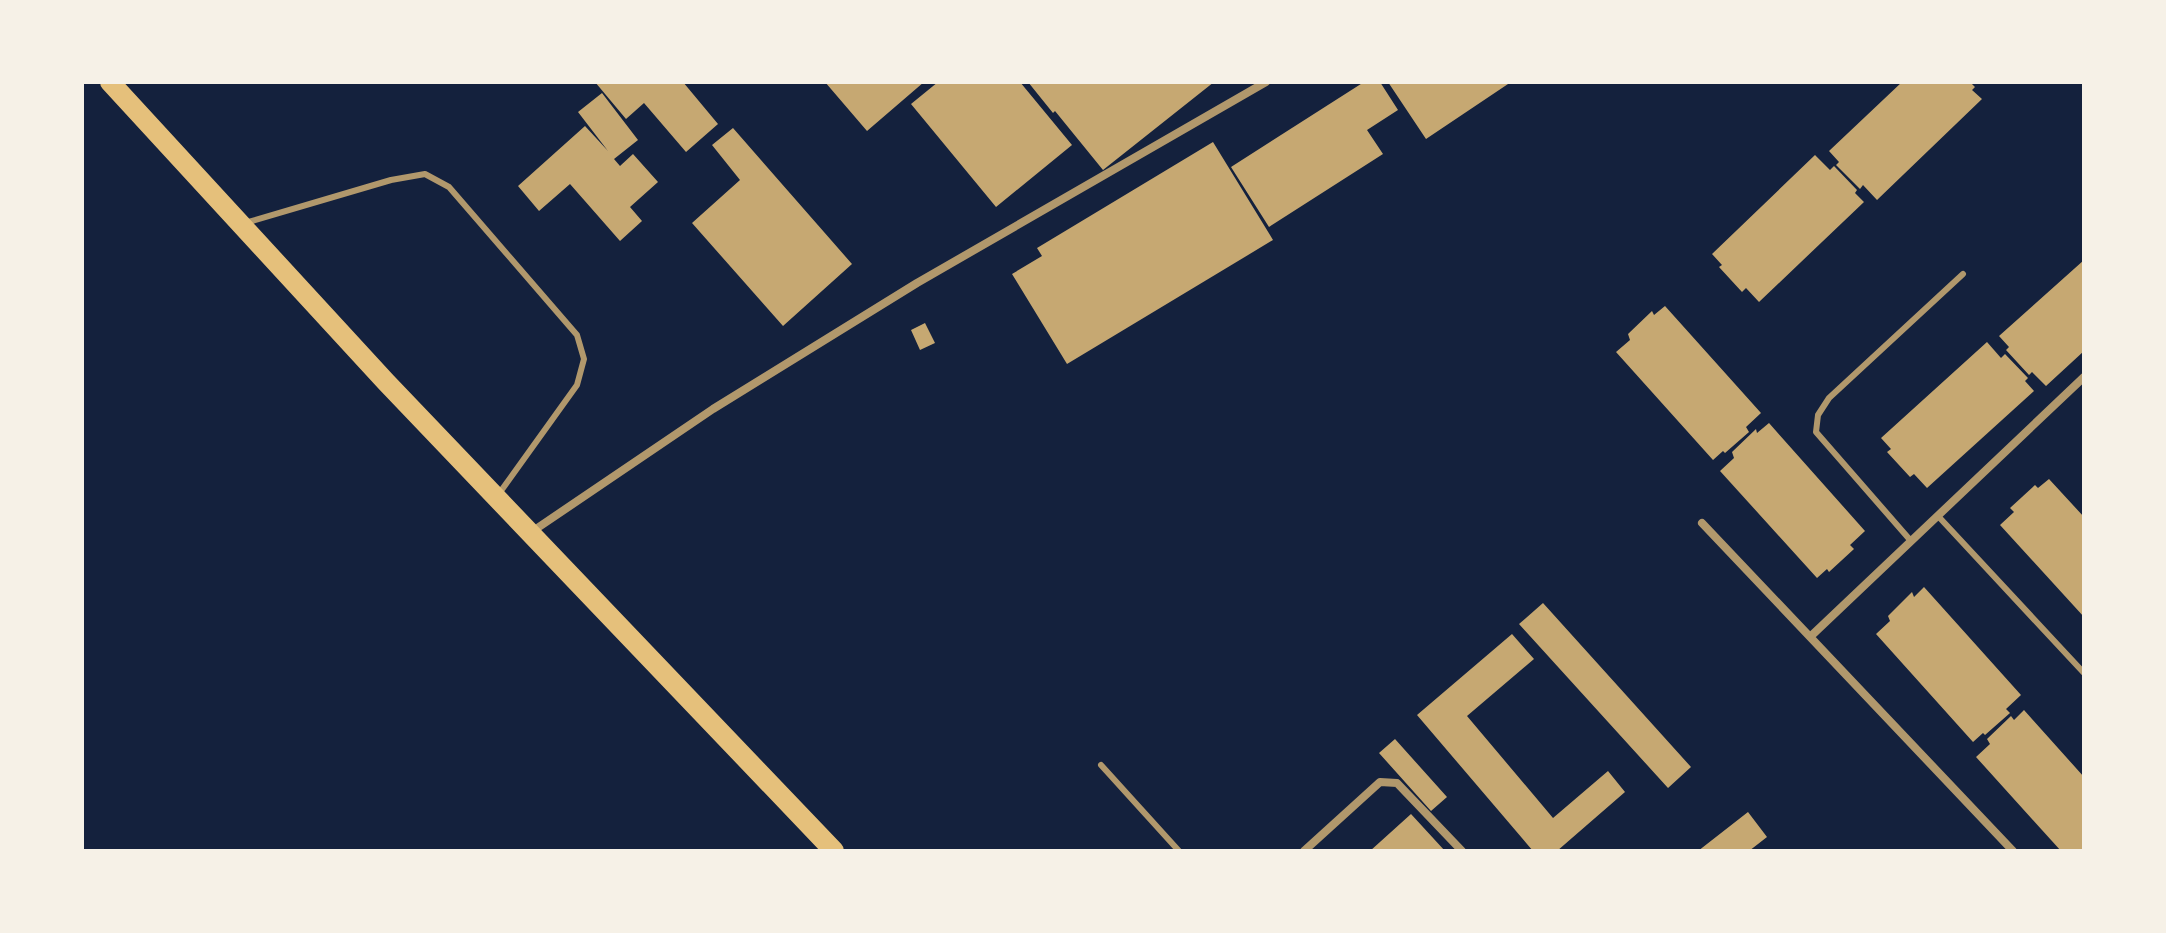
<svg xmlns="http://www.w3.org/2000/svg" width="2166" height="933" font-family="'PT Sans',sans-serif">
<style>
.building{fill:#c6a872}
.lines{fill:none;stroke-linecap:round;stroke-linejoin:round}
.service{stroke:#b1986c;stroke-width:6}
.minor{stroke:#b1986c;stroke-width:8}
.primary{stroke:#e5c07b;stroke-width:20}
</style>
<rect width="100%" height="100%" fill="#14213d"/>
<path class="building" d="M595 82H683L718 124 686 152 644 103 626 119Z
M825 82H924L867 131Z
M938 82H1020L1072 145 996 207 911 104Z
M1028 82H1214L1103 170 1055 111 1053 113Z
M1364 82H1380L1398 110 1367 130 1383 154 1269 227 1231 167Z
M1388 82H1511L1426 139Z
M1902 82H1970L1975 87 1972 90 1982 99 1877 200 1863 185 1860 189 1836 165 1839 162 1829 151Z
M602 93 638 140 614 159 620 166 633 154 658 182 630 207 642 221 620 241 570 184 539 211 518 186 585 126 608 151 578 112Z
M733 128 852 264 783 326 692 223 740 180 712 145Z
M1213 142 1273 240 1067 364 1012 274 1042 256 1037 248Z
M1815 155 1830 170 1834 166 1857 190 1855 193 1864 202 1759 302 1746 288 1742 292 1719 267 1722 265 1712 254Z
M2084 260V351L2046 386 2032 372 2029 375 2006 350 2009 347 1999 336Z
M1665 306 1761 413 1746 427 1749 432 1725 453 1723 451 1713 460 1616 352 1630 340 1628 334 1652 311 1654 315Z
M925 323 935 343 920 350 911 330Z
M1987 342 2001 358 2005 354 2028 378 2025 381 2034 391 1927 488 1914 474 1910 477 1887 452 1891 449 1881 438Z
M1769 423 1865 531 1850 545 1854 549 1829 572 1827 569 1817 578 1720 471 1734 458 1732 452 1756 429 1757 433Z
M2049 479 2084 517V617L2000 525 2014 512 2010 508 2035 485 2038 488Z
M1924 587 2021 695 2006 709 2010 713 1985 735 1983 733 1973 742 1876 634 1890 621 1888 616 1912 592 1914 597Z
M1543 603 1691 767 1668 788 1519 624Z
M1512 634 1534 659 1467 716 1553 818 1608 771 1625 792 1557 851H1533L1417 715Z
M2024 710 2084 777V851H2061L1976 757 1990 744 1987 739 2011 716 2014 720Z
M1395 739 1447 797 1431 811 1379 753Z
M1748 812 1767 837 1749 851H1698Z
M1411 814 1445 851H1370Z"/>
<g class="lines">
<path class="service" d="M245 223 391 180 425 174 449 187 577 335 584 359 577 385 498 495
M1938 516 2084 673
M1911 541 1816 432 1818 415 1829 398 1963 274
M1101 765 1179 851"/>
<path class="minor" d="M1702 523 2013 851
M530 533 713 409 917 283 1266 82
M1810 637 2084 377
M1304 851 1380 782 1397 783 1462 851"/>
<path class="primary" d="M110 82 386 382 834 851"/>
</g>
<rect width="2166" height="933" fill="none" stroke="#f6f1e7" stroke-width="168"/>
</svg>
